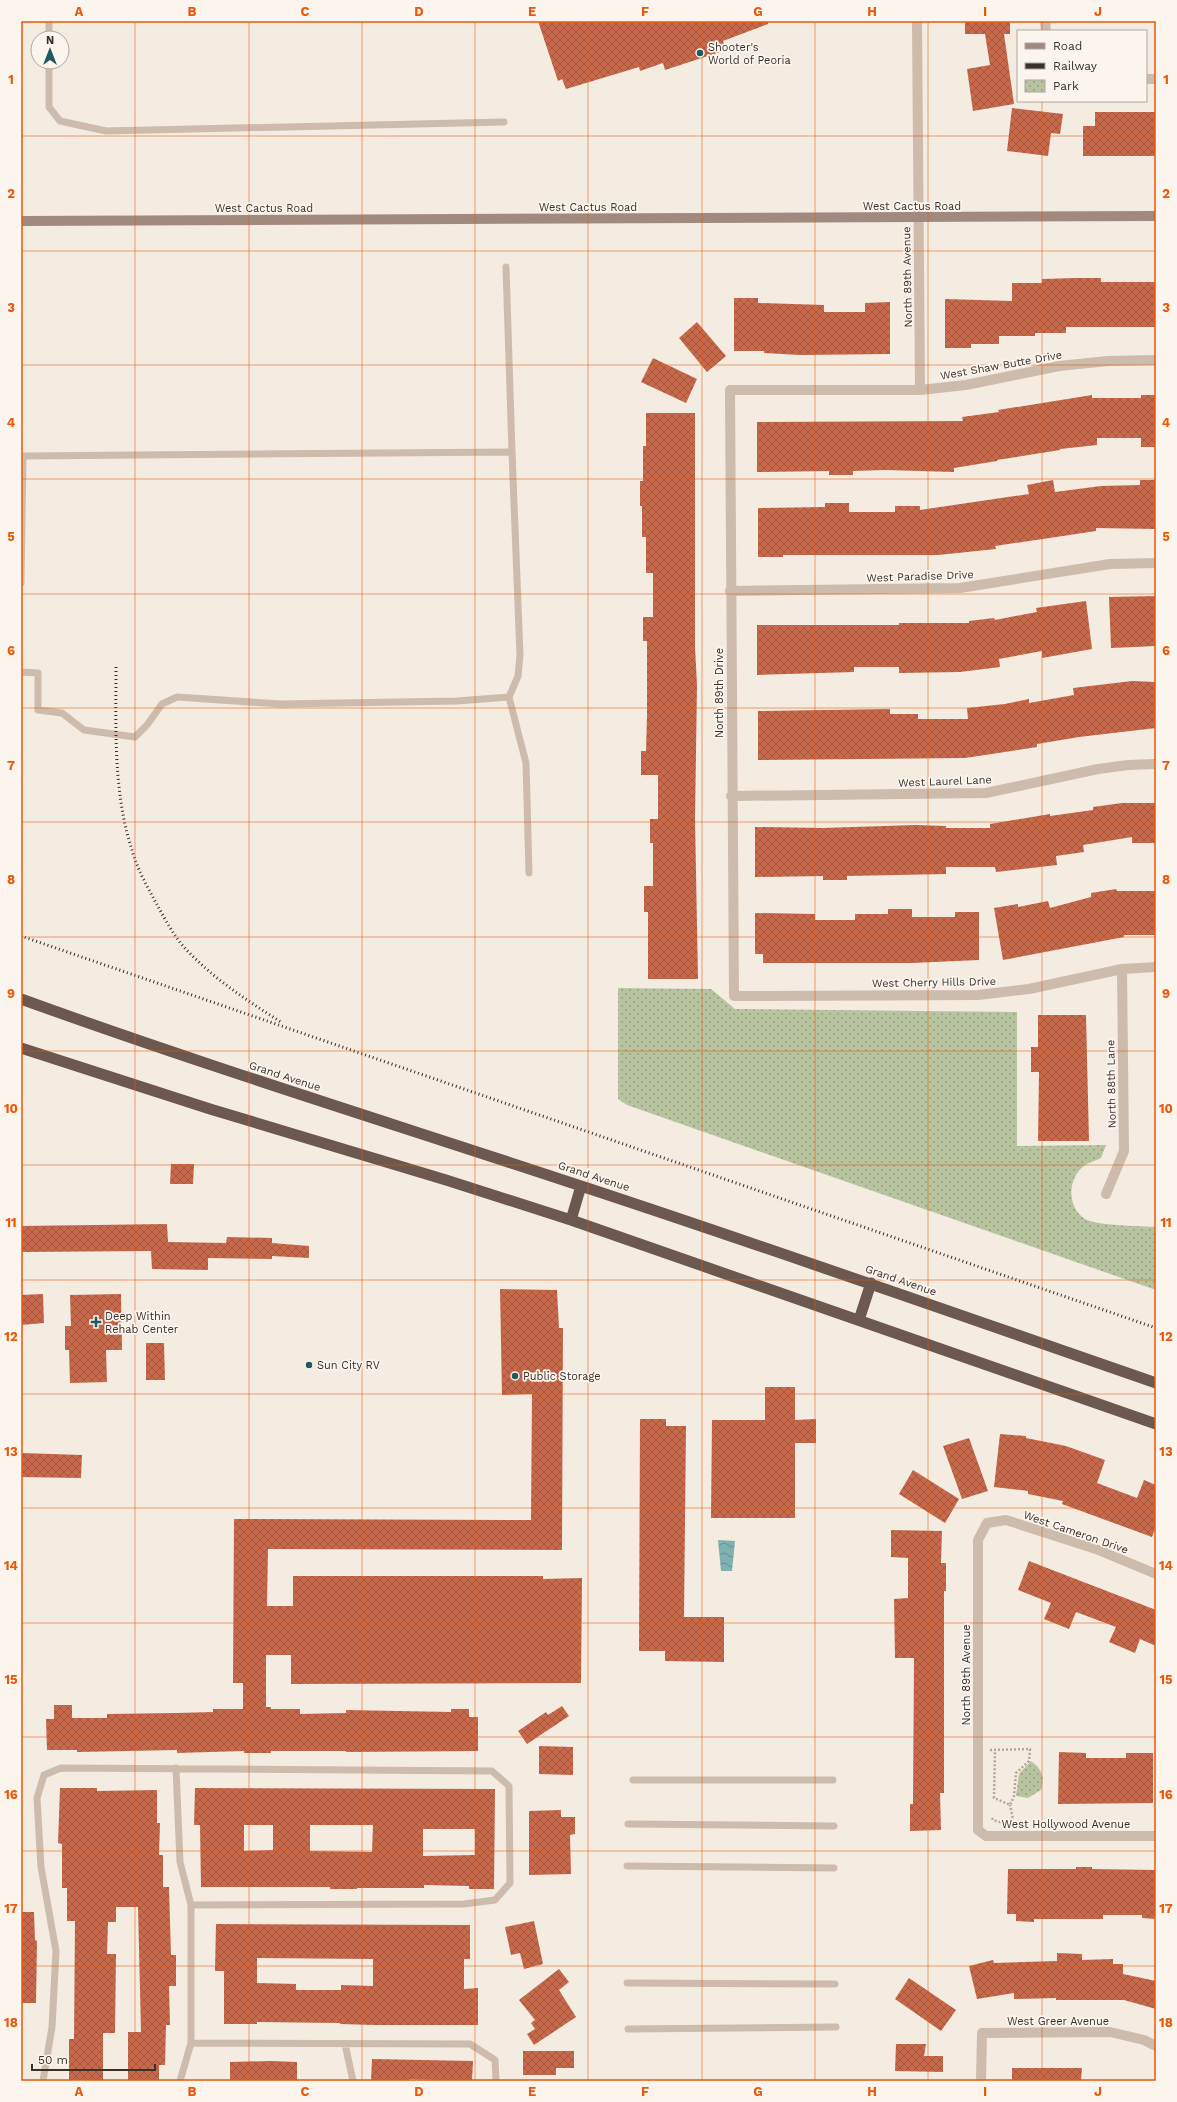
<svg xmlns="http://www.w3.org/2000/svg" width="1177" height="2102" font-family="'Work Sans',sans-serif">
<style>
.park{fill:url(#park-dots)}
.water{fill:url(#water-waves)}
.building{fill:url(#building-cross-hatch);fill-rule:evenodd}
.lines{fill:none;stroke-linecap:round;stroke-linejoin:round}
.path{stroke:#b9a596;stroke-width:2.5;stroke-dasharray:2 2;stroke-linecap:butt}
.service{stroke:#cdbbac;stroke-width:7}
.minor{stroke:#cdbbac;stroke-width:10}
.secondary{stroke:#a18a7d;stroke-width:10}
.trunk{stroke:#6c584f;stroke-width:11}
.rail{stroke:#3b302b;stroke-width:3;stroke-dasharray:1 3;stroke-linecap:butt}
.grid{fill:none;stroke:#e8590c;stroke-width:1;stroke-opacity:0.55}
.poi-dot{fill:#1f5a5e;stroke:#fbf5ee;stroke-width:1.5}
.labels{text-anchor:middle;stroke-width:3.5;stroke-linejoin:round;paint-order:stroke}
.poi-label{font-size:11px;fill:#3b302b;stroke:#fbf5ee;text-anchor:start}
.street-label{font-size:11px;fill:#3b302b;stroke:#fbf5ee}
.neatline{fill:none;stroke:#e8590c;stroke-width:1.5}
.grid-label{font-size:13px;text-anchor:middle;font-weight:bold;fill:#e8590c}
</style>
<defs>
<pattern id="park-dots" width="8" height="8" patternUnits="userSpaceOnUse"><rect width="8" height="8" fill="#b8c4a0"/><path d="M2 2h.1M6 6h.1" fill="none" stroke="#97a083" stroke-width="1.8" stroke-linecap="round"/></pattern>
<pattern id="water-waves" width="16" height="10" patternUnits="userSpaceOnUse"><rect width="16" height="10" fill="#7fb0b2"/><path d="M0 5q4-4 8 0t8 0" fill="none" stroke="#699091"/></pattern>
<pattern id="building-cross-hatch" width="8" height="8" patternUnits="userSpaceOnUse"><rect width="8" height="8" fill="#c8694b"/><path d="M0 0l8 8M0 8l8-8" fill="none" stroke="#a4573f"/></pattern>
</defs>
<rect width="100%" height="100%" fill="#f4ebe1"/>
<path class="park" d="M618 988 711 989 735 1009 1017 1012V1146L1106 1145 1101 1158C1096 1161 1088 1162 1084 1166 1067 1179 1067 1207 1085 1219 1096 1226 1142 1226 1156 1227V1290L627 1105 618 1099Z
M1031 1761C1042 1769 1045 1777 1041 1790L1028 1798 1016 1796 1019 1774Z"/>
<path class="water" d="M718 1540 735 1541 732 1571H721Z"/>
<path class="building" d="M538 21H768V24L723 41 726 50 665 70 663 63 640 71 639 67 566 89 562 79 558 81Z
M965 21H1010V34H1004L1014 104 973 111 967 69 990 65 985 34H965Z
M1012 108 1063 114 1060 134 1051 133 1048 156 1007 151Z
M1095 112H1156V156H1083V126H1095Z
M1076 278H1101V282H1156V327H1066V333H1035V336H999V344H971V348H945V299L1012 301V283H1042V279Z
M734 298H758V303L824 305V312H865V303L890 302V354L800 355 764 353V351H734Z
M697 322 726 356 707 372 679 338Z
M653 358 697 379 686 403 641 382Z
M1092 395V398H1141V395H1156V447H1141V438H1097V445L1060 449V450L997 460V461L954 468V472L885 470 853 471V475H829V471L757 472V422L963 421 962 417 999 412 998 410Z
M646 413H695V647L697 685 695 819 698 979H648V912H644V886H653V843H650V819H658V775H641V751H646L647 715V641H643V617H653V573H646V537H642V506H640V481H643V446H646Z
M1053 480 1055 492 1101 486 1140 485V480H1156V529L1096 528V531L995 546 996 549 938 555H783V557H758V508L825 507V503H849V512H895V506H920V510L1029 494 1027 485Z
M1156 596V646L1111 648 1109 597Z
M1086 601 1092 649 1042 658V651L999 659 1000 667 960 672 899 673V667H854V672L757 675V625H899V623H969V621L994 618 995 620 1037 612 1036 608Z
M1132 681 1156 682V728L1079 737 1037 744V747L965 758 758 760V711L890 709V714H918V719H968L967 708 1005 704 1029 699V703L1074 695 1073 688Z
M1122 803H1155V843H1132V837L1083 845 1084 852 1056 856 1057 865 996 872 995 867H946V874L847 876V880H823V876L755 877V827L823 828 915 825 946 826V828H990V824L1050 814V816L1093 810V807Z
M1116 889 1117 891H1156V935H1124V937L1003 960 994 908 1018 904V907L1048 901 1050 908 1091 897V893Z
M888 909H912V917H955V912H979V960L912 963H763V954H755V913L815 914V920H855V914H888Z
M1038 1015H1086L1089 1141H1038L1039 1072H1031V1047H1038Z
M171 1164H194L193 1184H170Z
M167 1224 168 1242 226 1243 227 1237 272 1238V1243L309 1246V1258L272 1256V1259L208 1258V1270L152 1269 151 1251 21 1252V1226Z
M500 1289 557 1290 559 1328H563L562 1550 268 1549 267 1606H293V1576H543V1579L582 1578 581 1683 291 1684V1655H266V1707H271V1709H300V1714L346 1713V1710L451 1712V1709H469V1717H478V1751L346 1752V1751H271V1753H244V1751L177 1753V1750L77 1752V1750H47L46 1719H54V1705H72V1718H107V1714L177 1713 213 1712V1709H243V1683H233L234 1519 531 1520 532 1394 502 1395Z
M43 1294 44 1323 21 1325V1295Z
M121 1294 122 1350H106L107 1382 70 1383 69 1350H65V1326H71L70 1295Z
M146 1343H164L165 1380H146Z
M765 1387H795V1420L816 1419V1443H795V1518H711L712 1420H765Z
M640 1419H666V1426H686L684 1617H724V1662L665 1661V1651H639Z
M1000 1434 1026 1436V1438L1066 1446 1105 1460 1097 1483 1137 1498 1144 1480 1156 1485V1526L1152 1537 1062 1504 1063 1501 1028 1494V1491L994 1487Z
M969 1438 988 1491 962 1499 943 1446Z
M21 1453 82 1455 81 1478 21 1477Z
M913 1470 959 1499 945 1523 899 1494Z
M891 1530 942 1531 941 1563H946V1591H944V1793H940L941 1830 910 1831V1804H913L914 1658H895L894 1599 908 1598V1558L891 1557Z
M1029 1561 1156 1610V1646L1140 1639 1135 1653 1109 1642 1116 1627 1076 1612 1069 1629 1044 1619 1051 1603 1018 1590Z
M562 1706 569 1716 527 1744 518 1731 546 1712 548 1715Z
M539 1746 573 1747V1775L539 1774Z
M1059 1752 1086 1753V1758H1126V1753H1153V1803L1058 1804Z
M60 1788H97V1791L157 1790V1823H160L159 1855H163V1887H169L171 1955H176V1986H169L170 2025H166L165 2065H159V2081H128V2032H141L138 1907H116V1922H108L107 1954H116L115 2033H103V2081H69V2039H74L75 1921H67V1888H62V1844L58 1843Z
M195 1788 495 1789 494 1889H469V1886L424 1885V1888H357V1889H330V1887H201L200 1825H194ZM244 1825H273V1850L244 1851ZM310 1825H373L372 1852 310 1851ZM423 1829H475V1855L423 1856Z
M561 1810V1817H575V1834L570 1835 571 1874 529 1875V1811Z
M1076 1867H1092V1869L1156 1870V1919L1142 1918V1915H1103V1919H1034V1922L1016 1921V1914H1007L1008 1869H1076Z
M21 1912H34L35 1940 37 1941 36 2003H21Z
M534 1921 543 1964 524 1969 520 1953 511 1955 505 1927Z
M216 1924 470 1925V1959H464V1989L478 1988V2025H375L340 2024V2023L257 2022V2024H224V1971H215ZM257 1958 373 1959V1986L341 1985V1990H296V1984L257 1983Z
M1057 1953 1082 1954V1960L1113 1959V1964H1123V1974L1156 1981V2009L1124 2000H1056V1998L1014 1999V1993L977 1999 969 1966 993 1960 994 1963 1057 1961Z
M559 1969 569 1982 559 1990 576 2017 534 2045 527 2034 535 2029 531 2023 535 2020 519 2000Z
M909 1978 956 2010 941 2031 895 1999Z
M896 2044H926L924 2056H943V2072L895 2071Z
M523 2051H574V2068H556V2075H523Z
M372 2059 473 2061 472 2081 409 2079V2081H371Z
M271 2061 297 2062V2081H230V2062Z
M1012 2068H1082L1081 2081H1012Z"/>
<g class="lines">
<path class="path" d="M990 1750 1030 1749 1029 1761 1016 1773 1014 1796 1010 1805 994 1798 995 1750
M992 1818 993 1820 1000 1822 1013 1819 1010 1805"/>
<path class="service" d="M49 21V38
M49 62V107L60 121 106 131 504 122
M21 583 23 456 512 452 506 267
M21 672 38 673V710L62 713 84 730 135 737 147 725 162 704 177 697 280 704 457 701 509 697 518 676 520 655 512 452
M509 697 526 763 529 873
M176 1768 180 1862 191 1905V2043L180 2081
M633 1780H833
M628 1824 834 1826
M627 1866 834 1868
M627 1983 835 1984
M628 2029 836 2027
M191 2043 470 2044 495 2060 496 2081
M345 2044 353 2081
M43 2081 52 2027 56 1951 41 1867 37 1798 44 1775 61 1768 492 1771 509 1786 510 1883 495 1900 464 1904 191 1905"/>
<path class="minor" d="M917 21 920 390
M1045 21 1046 31
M1146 79H1156
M1156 360 1108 361 1059 366 966 385 920 390H730L734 996 978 995 1029 989 1122 969 1156 967
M730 591 960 588 1110 564 1156 563
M731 796 986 793 1098 769 1128 765 1156 764
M1106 1194 1124 1151 1122 969
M1156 1574 1096 1549 1006 1520 987 1523 978 1540V1830L986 1836H1156
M981 2081 982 2033 1110 2032 1144 2040 1156 2046"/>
<path class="secondary" d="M21 221 1156 216"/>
<path class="trunk" d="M21 999C206 1066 394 1124 581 1186 773 1249 965 1317 1156 1383
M21 1048 210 1109 446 1180 571 1220 1156 1424
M571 1220 581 1186
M859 1320 871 1283"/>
<path class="rail" d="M116 667C116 728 113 792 132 850 137 869 147 886 156 903 164 917 172 933 183 946 211 977 246 1000 281 1022
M21 936 1156 1328"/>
</g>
<path class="grid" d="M135 21V2081M249 21V2081M362 21V2081M475 21V2081M588 21V2081M702 21V2081M815 21V2081M928 21V2081M1042 21V31M1042 101V2081M21 136H1156M21 251H1156M21 365H1156M21 479H1156M21 594H1156M21 708H1156M21 822H1156M21 937H1156M21 1051H1156M21 1165H1156M21 1280H1156M21 1394H1156M21 1508H1156M21 1623H1156M21 1737H1156M21 1851H1156M21 1966H1156"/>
<g class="poi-dot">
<circle cx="700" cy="53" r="4"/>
<path d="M94 1316h4v4h4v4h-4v4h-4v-4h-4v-4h4z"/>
<circle cx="309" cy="1365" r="4"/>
<circle cx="515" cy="1376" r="4"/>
</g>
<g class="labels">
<g class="poi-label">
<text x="708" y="51">Shooter's<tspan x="708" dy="13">World of Peoria</tspan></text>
<text x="105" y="1320">Deep Within<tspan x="105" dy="13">Rehab Center</tspan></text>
<text x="317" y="1369">Sun City RV</text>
<text x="523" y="1380">Public Storage</text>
</g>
<g class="street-label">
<text x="912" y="210">West Cactus Road</text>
<text x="588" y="211">West Cactus Road</text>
<text x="264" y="212">West Cactus Road</text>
<text transform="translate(907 277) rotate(-91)" y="4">North 89th Avenue</text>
<text transform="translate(1001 365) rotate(-10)" y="4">West Shaw Butte Drive</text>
<text transform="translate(920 576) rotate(-2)" y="4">West Paradise Drive</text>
<text transform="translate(719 693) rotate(-90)" y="4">North 89th Drive</text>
<text transform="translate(945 781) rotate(-2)" y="4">West Laurel Lane</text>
<text transform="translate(934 982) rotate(-1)" y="4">West Cherry Hills Drive</text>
<text transform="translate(285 1076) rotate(18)" y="4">Grand Avenue</text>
<text transform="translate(1111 1084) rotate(-91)" y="4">North 88th Lane</text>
<text transform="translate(594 1176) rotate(18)" y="4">Grand Avenue</text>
<text transform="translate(901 1280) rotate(19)" y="4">Grand Avenue</text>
<text transform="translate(1076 1532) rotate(19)" y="4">West Cameron Drive</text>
<text transform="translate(966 1675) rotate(-90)" y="4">North 89th Avenue</text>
<text x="1066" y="1828">West Hollywood Avenue</text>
<text x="1058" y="2025">West Greer Avenue</text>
</g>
</g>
<rect width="1177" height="2102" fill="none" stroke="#fbf5ee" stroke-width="44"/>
<rect x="1017" y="30" width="130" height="72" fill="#fbf5ee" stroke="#aea6a0"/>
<rect x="1025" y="43" width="20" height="6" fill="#a18a7d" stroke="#aea6a0"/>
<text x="1053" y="50" font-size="12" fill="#3b302b">Road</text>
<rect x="1025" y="63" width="20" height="6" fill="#3b302b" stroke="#aea6a0"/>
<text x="1053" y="70" font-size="12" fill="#3b302b">Railway</text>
<rect x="1025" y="80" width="20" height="12" fill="url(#park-dots)" stroke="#aea6a0"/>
<text x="1053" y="90" font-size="12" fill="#3b302b">Park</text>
<g transform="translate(50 50)"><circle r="19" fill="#fbf5ee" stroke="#aea6a0"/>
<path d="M0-3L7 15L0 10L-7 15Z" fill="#1f5a5e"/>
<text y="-6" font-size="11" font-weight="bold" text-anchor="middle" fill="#3b302b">N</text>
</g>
<path d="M32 2064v6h123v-6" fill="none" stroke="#3b302b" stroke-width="2"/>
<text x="38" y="2064" font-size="12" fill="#3b302b" stroke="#fbf5ee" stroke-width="3" paint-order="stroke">50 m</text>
<rect x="22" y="22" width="1133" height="2058" class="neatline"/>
<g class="grid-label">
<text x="79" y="16">A</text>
<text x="192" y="16">B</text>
<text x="305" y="16">C</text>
<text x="419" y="16">D</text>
<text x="532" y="16">E</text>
<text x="645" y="16">F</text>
<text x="758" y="16">G</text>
<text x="872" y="16">H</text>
<text x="985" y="16">I</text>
<text x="1098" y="16">J</text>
<text x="11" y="84">1</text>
<text x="1166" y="84">1</text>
<text x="11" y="198">2</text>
<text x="1166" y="198">2</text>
<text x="11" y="312">3</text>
<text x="1166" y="312">3</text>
<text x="11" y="427">4</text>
<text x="1166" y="427">4</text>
<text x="11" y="541">5</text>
<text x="1166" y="541">5</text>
<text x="11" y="655">6</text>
<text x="1166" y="655">6</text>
<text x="11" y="770">7</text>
<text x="1166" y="770">7</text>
<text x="11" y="884">8</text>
<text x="1166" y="884">8</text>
<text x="11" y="998">9</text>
<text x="1166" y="998">9</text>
<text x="11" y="1113">10</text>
<text x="1166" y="1113">10</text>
<text x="11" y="1227">11</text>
<text x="1166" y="1227">11</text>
<text x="11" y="1341">12</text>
<text x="1166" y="1341">12</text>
<text x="11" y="1456">13</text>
<text x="1166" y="1456">13</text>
<text x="11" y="1570">14</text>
<text x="1166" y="1570">14</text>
<text x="11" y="1684">15</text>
<text x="1166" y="1684">15</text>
<text x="11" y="1799">16</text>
<text x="1166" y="1799">16</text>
<text x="11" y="1913">17</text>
<text x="1166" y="1913">17</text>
<text x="11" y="2027">18</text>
<text x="1166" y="2027">18</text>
<text x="79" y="2096">A</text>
<text x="192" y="2096">B</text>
<text x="305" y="2096">C</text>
<text x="419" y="2096">D</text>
<text x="532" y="2096">E</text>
<text x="645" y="2096">F</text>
<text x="758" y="2096">G</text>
<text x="872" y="2096">H</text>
<text x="985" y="2096">I</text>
<text x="1098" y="2096">J</text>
</g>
</svg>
